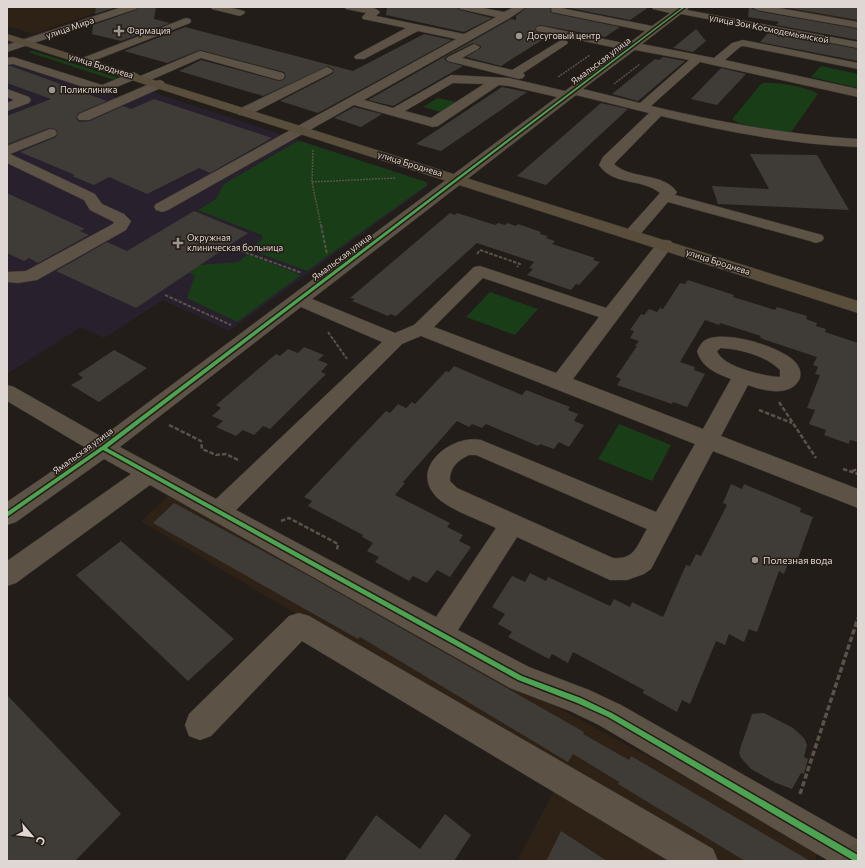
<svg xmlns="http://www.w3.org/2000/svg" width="865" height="868" font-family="Commissioner,sans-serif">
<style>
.built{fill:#2e2116}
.medical{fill:#28202d}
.green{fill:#183d17}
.building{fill:#3f3b37}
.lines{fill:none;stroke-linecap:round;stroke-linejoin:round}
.minor-casing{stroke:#3b3733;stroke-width:1}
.major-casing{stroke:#3b3733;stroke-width:1}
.path-far3{stroke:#585248;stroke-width:1.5;stroke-dasharray:2 1;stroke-linecap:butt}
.path-far2{stroke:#585248;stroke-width:2;stroke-dasharray:3.5 1.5;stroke-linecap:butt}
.path-far1{stroke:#585248;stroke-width:2.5;stroke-dasharray:4.5 2;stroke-linecap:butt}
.path{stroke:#585248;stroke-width:3.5;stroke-dasharray:5.5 2.5;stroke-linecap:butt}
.minor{fill:#5c5245;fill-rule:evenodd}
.major{fill:#594e3b;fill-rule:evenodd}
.cycleway-casing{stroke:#251c15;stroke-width:3}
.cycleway{fill:#4ca352;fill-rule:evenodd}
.poi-dot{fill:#9c9692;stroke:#251c15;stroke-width:1.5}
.labels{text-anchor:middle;stroke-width:3;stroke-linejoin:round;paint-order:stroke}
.far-street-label{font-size:9px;fill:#ded7d3;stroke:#251c15}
.far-poi-label{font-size:9px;fill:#ded7d3;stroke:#251c15;text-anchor:start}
.poi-label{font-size:10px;fill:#ded7d3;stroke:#251c15;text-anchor:start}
</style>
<rect width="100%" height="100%" fill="#221d18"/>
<path class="built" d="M7 7H113L36 33H30L7 26Z
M774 7H858V22Z
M168 496 817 848 816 861H517L563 774 141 521Z"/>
<path class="medical" d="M15 63 129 102 152 92 427 182 428 186 229 331 163 300 104 338 81 327 7 374V66Z"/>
<path class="green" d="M33 51 119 78 120 79 117 81 28 52Z
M821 66 858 74V88L811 77Z
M764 83C776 82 808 87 818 94L791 132H778L739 123 733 120V118L761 84Z
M438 98 456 102 441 112 423 107Z
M300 141 426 182 427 185 307 271 248 249 263 239 262 235 198 210 216 199 224 184 296 142Z
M248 254 301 275 237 322 187 298 195 275 175 267 238 262Z
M490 292 538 309 515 335 466 317Z
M619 424 671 445 652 481 598 459Z"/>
<path class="building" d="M96 7H117L95 14Z
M138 7H156L154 19 170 23 121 41 92 34 93 25 136 10Z
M387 7H451L458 8 460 10 492 18 464 32 386 15Z
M527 7H551L550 11 552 13 620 27 605 37 541 25 537 26 535 30 537 32 550 35 501 66 466 57 481 48V46L473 43 447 56 444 59 448 62 463 66 393 106 368 100 511 19 516 20V16Z
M564 7H649L630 20Z
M749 7 757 11 858 29V40L776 25 779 22 748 17Z
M783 7H858V20Z
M185 27 353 71 424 34 452 40 318 113 280 101 332 74 334 70 328 66 263 96 179 71 201 60 279 81 283 80 286 77 284 72 200 50 167 63 124 51Z
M696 29 706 41 693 52 673 48Z
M769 32 858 49V61L760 42Z
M663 57 685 61 638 101 612 94 655 59 659 60Z
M7 66H11L107 101 78 113 76 118 79 122 90 121 123 106 131 109 154 99 272 138 210 173 199 168 147 194 109 177 94 185 72 176 75 175 20 152 56 137 58 132 55 129 49 128 7 144V116L51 99 7 83Z
M721 68 746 74 717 105 691 99Z
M502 87 527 92 441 151 416 144Z
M601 103 628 109 546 185 517 176Z
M354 107 382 114 361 127 334 118Z
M750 154 817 155 849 210 718 204 712 186 769 189Z
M7 193 85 229 80 231 89 235 38 263 29 258 24 261 7 253Z
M194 211 248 233 136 308 56 271 107 242 127 251Z
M450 213 455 215 457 213 495 225 498 223 505 225 507 223 516 226 518 224 541 232 540 234 548 236 546 238 555 241 552 244 595 258 593 260 600 262 579 285 576 284 571 290 527 275 533 269 529 268 534 262 477 243 396 316 390 314 388 316 352 301 355 299 350 298Z
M688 280 734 295 733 297 775 310 777 307 807 316 806 319 817 323 816 326 826 329 825 332 858 343V442L850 440 849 444 824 435 826 430 809 424 815 410 807 408 820 375 815 374 818 367 813 365 817 357 760 338 761 336 720 323 719 325 705 320 680 362 695 367 694 370 705 374 687 407 673 402 672 404 617 385 621 379 616 377 637 346H635L639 341 630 338 634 331 630 330 641 314 644 315 649 309 657 312 660 308 663 309 680 283 685 284Z
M304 347 324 355 318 360 328 364 321 372 326 374 270 429 263 426 254 435 243 430 236 436 216 427 223 421 212 416 221 408 216 405 276 354 280 356 288 349 298 353Z
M114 350 147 368 99 402 71 385 83 378 78 374Z
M454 366 522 395 526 390 570 407 568 410 578 414 574 421 584 425 569 447 559 442 554 449 540 444 538 446 486 424 482 428 472 424 469 427 457 421 403 482 405 483 395 495 450 523 447 527 463 535 459 541 471 547 450 577 437 570 427 583 413 576 409 581 375 562 379 557 367 551 373 543 362 537 363 535 308 506 312 501 304 497 386 411 390 413 398 404 406 408 412 402 415 404 446 371 449 372Z
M731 484 742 489 744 484 801 508 800 512 813 517 796 564 789 561 784 574 779 571 757 632 749 629 744 642 729 634 725 645 716 641 690 704 682 700 677 712 643 693 644 690 573 652 568 663 552 654 549 659 508 637 512 632 498 624 505 614 492 607 512 576 525 582 530 573 546 581 548 577 610 606 614 599 630 607 632 602 663 617 686 565 690 566 696 554 701 556 727 505 723 503Z
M174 503 309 576 512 691 584 732 583 734 629 760 631 756 810 861H745L618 784 619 782 573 754 568 762 360 637 358 639 153 523Z
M121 541 234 639 188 681 76 575Z
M7 695 121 814 75 861H7Z
M764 713 793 728 804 738 807 745 804 757 808 759 804 774 801 773 792 789 776 783 751 769 741 758 739 753 741 746 752 714Z
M445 814 471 835 454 861H344L376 815 420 849Z
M561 831 607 861H546Z"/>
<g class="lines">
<g class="minor-casing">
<path id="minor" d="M122 7H137L136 9 7 52V45Z
M211 7H228L244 11 245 13 240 16 212 9Z
M345 7C355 7 373 4 380 12L376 16 464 34 496 17 460 9 459 7H478L504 12 514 7H526L510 18 364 100 393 108 451 75 509 78 565 91 621 49 537 31 536 29 537 27 541 26 628 44 645 31 552 12 551 10 552 8 556 7 652 26 670 13 653 9 652 7H689L687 10 858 42V48L681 14 642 44 714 58 732 43 743 40 858 63V69L743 46 740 47 725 60 858 89V97L700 62 651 106C719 122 788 135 858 139V147C791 144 726 132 661 116L614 164C631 180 663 172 677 192L675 195 822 235 824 238 822 241 816 243 810 241 668 202 637 238 631 240 625 238 623 235 625 232 660 193C642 178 613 186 599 165L603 157 649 113 576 95 312 299 395 333 414 325 474 267 480 266 606 308 659 241 665 240 671 241 673 245 573 379 703 429 731 379C716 373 702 368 697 351 699 348 701 343 704 341 721 328 784 347 796 363 800 368 802 374 799 380 790 397 763 391 748 385L721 436 858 489V508L713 451 651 569 644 574 627 580H610L517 537 458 630 529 667 589 690 621 705 858 840V861H829L599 725 570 711 510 688 150 485 16 583 7 586V561L131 474 104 459 16 522 7 525V502L86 448 7 401V385L14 387 102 437 557 97 509 86 499 85 438 126 433 127 354 105 168 210 162 212 156 210 154 207 156 204 456 39 418 31 364 59H356L354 57 356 55 406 28 363 19 362 17 366 13 346 9ZM635 50 689 60 640 103 583 89ZM453 83 484 84 431 118 405 111ZM483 278 599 317 556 373 434 327ZM301 307 382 342 216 499 120 447ZM421 336 695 444 656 512 481 440C453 434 411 466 434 494 444 508 480 520 496 528L436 617 236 510 402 344ZM721 348C741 349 766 356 780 370V376L779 377C764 376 722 367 717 351ZM469 455H476L647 529C637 545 635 560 613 558L457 488 450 481C449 468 458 460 469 455Z
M752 7H774L858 22V28L757 10Z
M186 18 190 19 191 21 190 23 88 63H80L78 61 80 59Z
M563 39 568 42 567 44 523 73 525 75 523 78 519 79 448 61 446 59 448 57 474 44 480 47 478 49 462 58 512 70Z
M200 51 283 73 285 76 283 79 279 80 201 58 146 82 142 83 136 79 102 93 13 64 7 65V58L13 57 102 85 134 72 140 76Z
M327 67 331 69 333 71 331 73 249 115H239L238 112 239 109Z
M159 80 163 81 165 84 163 87 89 120H79L77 117 79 114Z
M7 89 29 97 31 100 29 103 7 111V103L14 100 7 97Z
M50 129 55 130 57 133 55 136 10 154 95 194 102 204 124 214 131 221 126 230 37 280 18 283 7 282V272L26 271 113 224 114 222 90 210 84 200 7 163V146Z
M299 613 309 616 713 849 718 861H669L302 641 211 736 200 740 189 736 185 725 189 714 289 616Z"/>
</g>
<g class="major-casing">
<path id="major" d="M7 34 858 301V313L7 40Z
M858 843V861H841L846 848Z"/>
</g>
<path class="path-far3" d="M558 77 590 55
M614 84 640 64
M313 150 312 182 321 226
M312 182 395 178"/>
<path class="path-far2" d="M321 225 327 254
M236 249 302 273
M477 254 480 250 520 264 517 267
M165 295 231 325
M328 332 347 359"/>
<path class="path-far1" d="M779 402 816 458
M759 410 792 423
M169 425 201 441 202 449 216 455 226 454 240 461
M843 469 858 474
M852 471 858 469
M281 521 289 518 338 544 337 550"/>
<path class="path" d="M800 794 858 618"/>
<use href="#minor" class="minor"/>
<use href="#major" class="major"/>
<g class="cycleway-casing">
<path id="cycleway" d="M683 7H685L107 448 522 676 581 698 612 713 858 855V861H854L608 717 577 703 518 680 103 450 7 517V512L101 447Z"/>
</g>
<use href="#cycleway" class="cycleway"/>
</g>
<g class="poi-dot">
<path d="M117 25h4v4h4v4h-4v4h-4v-4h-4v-4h4z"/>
<circle cx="519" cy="36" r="4"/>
<circle cx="52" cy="90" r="4"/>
<path d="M176 237h4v4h4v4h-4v4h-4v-4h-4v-4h4z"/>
<circle cx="755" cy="560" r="4"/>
</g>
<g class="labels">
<g class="far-street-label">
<text transform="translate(70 28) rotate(-19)" y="3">улица Мира</text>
<text transform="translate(769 29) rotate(11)" y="3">улица Зои Космодемьянской</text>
<text transform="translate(601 61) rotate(-37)" y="3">Ямальская улица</text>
<text transform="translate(101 66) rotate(17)" y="3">улица Броднева</text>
<text transform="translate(410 164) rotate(17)" y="3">улица Броднева</text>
<text transform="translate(342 257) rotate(-37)" y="3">Ямальская улица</text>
<text transform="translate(718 262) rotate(18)" y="3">улица Броднева</text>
<text transform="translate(83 451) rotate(-36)" y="3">Ямальская улица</text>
</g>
<g class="far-poi-label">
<text x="127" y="34">Фармация</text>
<text x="527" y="39">Досуговый центр</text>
<text x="60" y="93">Поликлиника</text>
<text x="187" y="241">Окружная<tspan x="187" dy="10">клиническая больница</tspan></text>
</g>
<g class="poi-label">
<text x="763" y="564">Полезная вода</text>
</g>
</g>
<rect width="865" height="868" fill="none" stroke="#ded7d3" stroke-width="16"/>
<g transform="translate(32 836) rotate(118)" stroke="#251c15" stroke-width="3" paint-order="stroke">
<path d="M0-3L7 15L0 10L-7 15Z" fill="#ded7d3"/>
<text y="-6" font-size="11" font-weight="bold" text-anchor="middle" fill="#ded7d3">С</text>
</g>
</svg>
